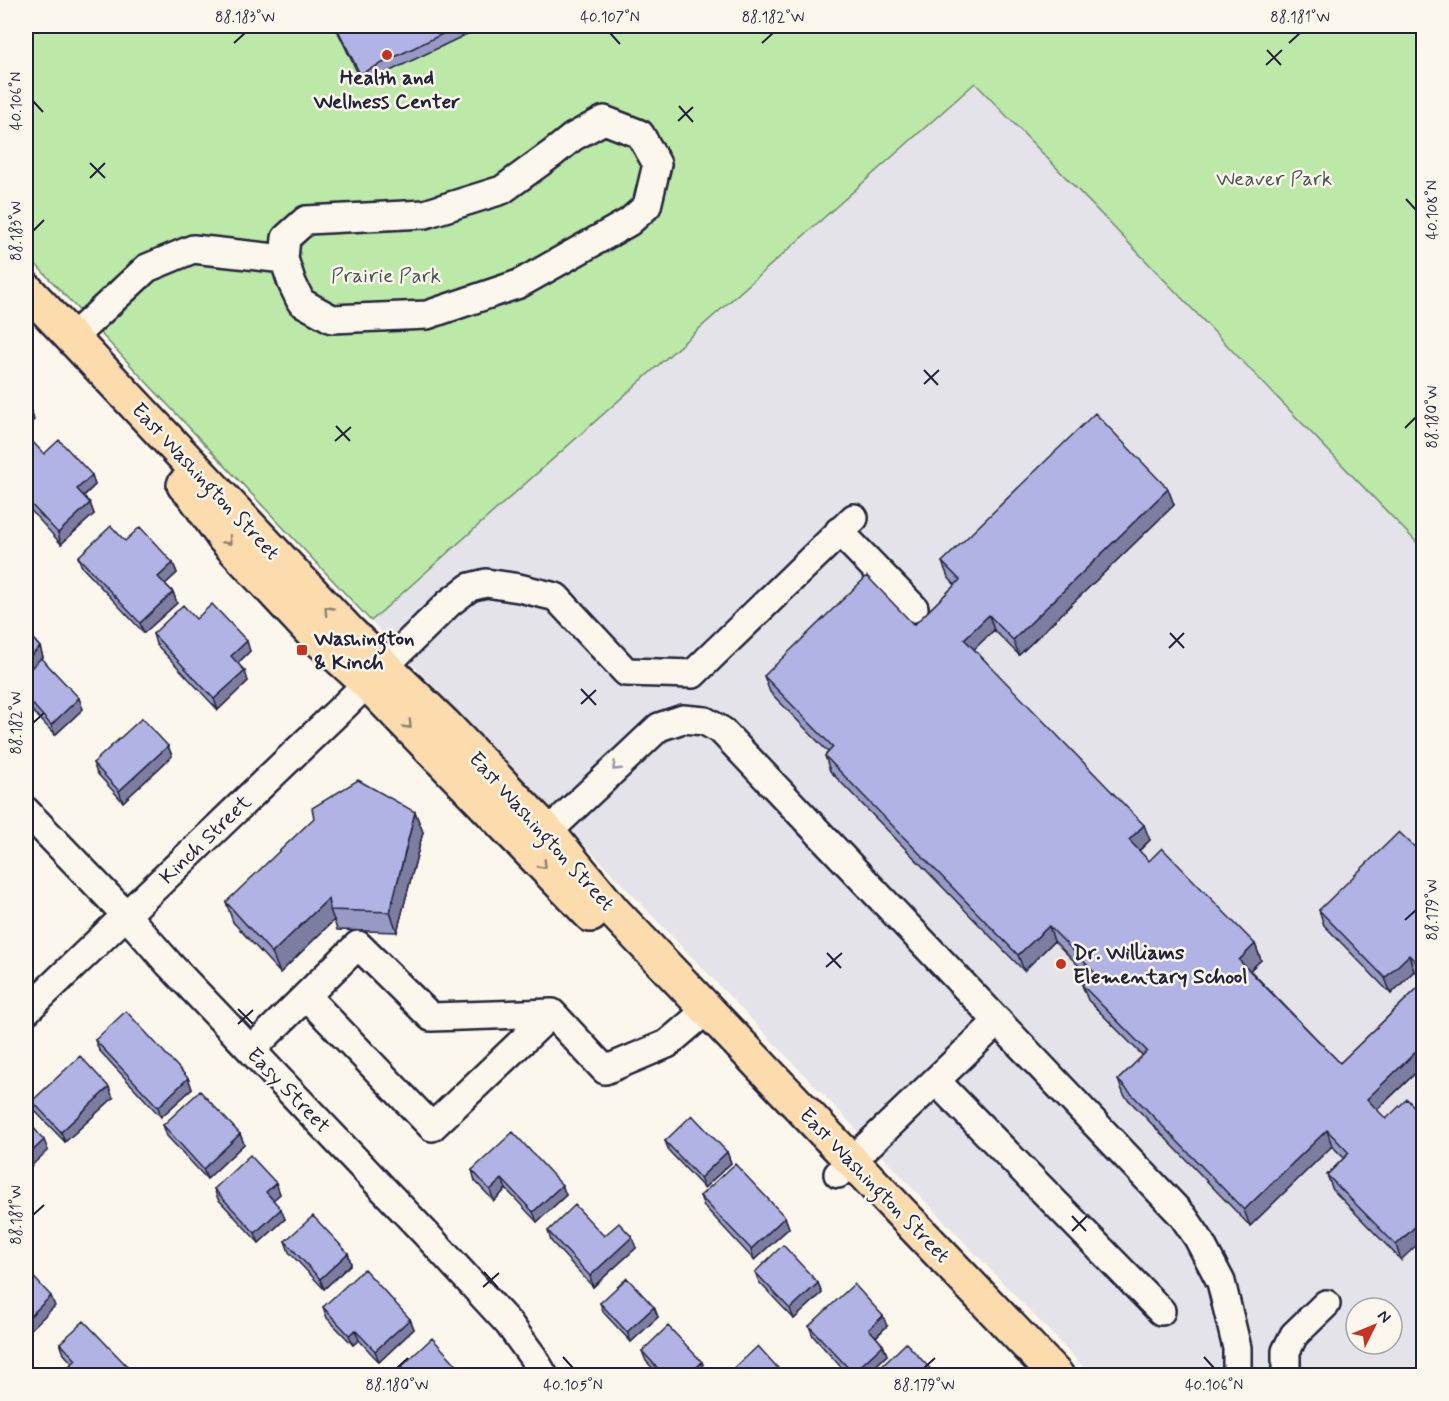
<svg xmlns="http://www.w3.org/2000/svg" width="1449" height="1401" font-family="Mynerve,sans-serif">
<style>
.built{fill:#e4e3ea;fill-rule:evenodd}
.park{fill:#bce9a7;stroke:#6f8671;stroke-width:1.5}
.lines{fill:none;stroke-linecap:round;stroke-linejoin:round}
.minor-casing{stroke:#22223b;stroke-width:32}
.major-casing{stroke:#22223b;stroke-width:38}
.minor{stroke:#fbf7ec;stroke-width:27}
.major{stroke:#fcdcac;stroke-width:33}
.wall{fill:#979ac4;stroke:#22223b;stroke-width:1.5}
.shaded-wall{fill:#7b7da0;stroke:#22223b;stroke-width:1.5}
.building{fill:#b0b3e4;stroke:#22223b;stroke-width:1.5}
.oneway{stroke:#8f7f74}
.oneway2{stroke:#99979c}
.ticks{fill:none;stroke:#22223b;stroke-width:2}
.poi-dot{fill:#c8321e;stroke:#fbf7ec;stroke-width:2}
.labels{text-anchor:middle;stroke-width:5;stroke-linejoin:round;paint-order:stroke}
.poi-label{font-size:21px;font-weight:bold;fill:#22223b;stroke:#fbf7ec;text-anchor:start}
.park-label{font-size:21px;fill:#485456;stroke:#fbf7ec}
.street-label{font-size:21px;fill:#22223b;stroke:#fbf7ec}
.neatline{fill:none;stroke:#22223b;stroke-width:2}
.ticks-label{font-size:15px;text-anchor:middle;fill:#22223b}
</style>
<rect width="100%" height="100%" fill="#fbf7ec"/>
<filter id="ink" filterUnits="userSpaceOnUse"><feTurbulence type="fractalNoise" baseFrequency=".0167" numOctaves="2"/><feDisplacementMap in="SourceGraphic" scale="12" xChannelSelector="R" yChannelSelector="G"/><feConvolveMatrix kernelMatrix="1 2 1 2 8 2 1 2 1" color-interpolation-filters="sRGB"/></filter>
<g filter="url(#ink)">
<path class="built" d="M975 83 1423 549V1375H1091L371 621ZM1356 1308H1392V1344H1356Z"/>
<path class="park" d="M26 26H1423V549L975 83 371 621 26 254Z"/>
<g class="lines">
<g class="minor-casing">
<path id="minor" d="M72 338 147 268 193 249 284 259 292 283 301 302 332 319 427 315 519 284 629 222 647 206 657 164 640 134 604 120 573 137 553 153 502 190 425 214 306 220 286 238 284 259
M839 531 914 608
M26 811 126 915 169 964 426 1234 509 1324 533 1357 544 1376
M548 832 659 727 683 719 705 721 722 731 1183 1216 1198 1238 1221 1282 1237 1348V1376
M306 996 432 1127 552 1013
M26 1011 344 706 449 603 470 587 486 583 519 588 556 597 626 672 693 674 854 518
M251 1050 358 945 431 1017 552 1013 605 1070 667 1044 708 1009
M936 1081 1161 1311
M838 1174 998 1021
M1288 1376 1286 1373V1351L1294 1335 1326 1304"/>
</g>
<g class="major-casing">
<path id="major" d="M26 289 350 633 444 724 548 832 614 912 1057 1376
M184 485 193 494 224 538 317 638 367 683 591 915"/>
</g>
<use href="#minor" class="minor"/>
<use href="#major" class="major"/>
</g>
<path class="wall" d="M335 26H484L363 84Z
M26 443 44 454 92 475 95 485 84 496 90 503 94 514 61 544 26 505Z
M1168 489 1174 505 1019 655 994 630 974 649 1150 840 1139 851 1149 861 1255 944 1261 960 1250 970 1340 1063 1424 982V1065L1377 1110 1401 1260 1333 1190 1327 1175 1344 1158 1332 1146 1250 1226 1124 1095 1118 1080 1143 1056 1088 1000 1082 985 1090 977 1054 941 1024 971 830 771 825 756 828 752 770 692 764 676 914 625 955 585 948 577 942 562Z
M125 541 173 563 177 573 165 584 173 592 177 603 144 633 82 567 78 557Z
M196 619 250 651 238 663 248 681 218 710 156 644 153 634Z
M26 631 40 647 43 657 42 658 83 709 55 735 26 704Z
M168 746 172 756 123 802 97 773 93 763Z
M415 812 423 832 397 932 337 930 334 920 280 973 233 922 226 902Z
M1424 856V980L1414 971 1391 994 1324 925 1319 910Z
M95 1040 188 1078 192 1089 161 1117 99 1050Z
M113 1098 65 1142 35 1111 32 1101Z
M163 1125 240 1134 244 1144 207 1179 167 1136Z
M665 1141 727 1152 731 1163 704 1188 669 1151Z
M472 1170 562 1185 566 1195 537 1222 506 1189 494 1201 475 1181Z
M276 1183 280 1194 273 1200 285 1219 259 1243 218 1199 214 1189Z
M700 1196 785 1217 789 1228 754 1260 704 1206Z
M548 1231 604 1236 636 1248 593 1287 551 1241Z
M285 1241 348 1253 351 1264 324 1289 289 1252Z
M755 1272 818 1283 822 1293 794 1319 759 1282Z
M600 1303 654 1307 658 1317 631 1342 604 1313Z
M323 1307 410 1319 414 1329 379 1362 359 1340 353 1345 327 1318Z
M809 1326H887L876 1337 883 1345 887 1355 865 1376H849L813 1336Z
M60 1343 130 1376H66L64 1371 72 1363 64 1354Z
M642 1351 702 1362 706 1373 703 1376H660L646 1361Z
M401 1367 467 1376H404Z"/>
<path class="shaded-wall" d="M31 409 34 420 26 428V414Z
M92 475 95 485 80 499 77 489Z
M1168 489 1174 505 1019 655 1013 640Z
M90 503 94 514 61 544 58 533Z
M173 563 177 573 162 587 158 577Z
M173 592 177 603 144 633 140 623Z
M989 615 994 630 969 654 964 639Z
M247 641 250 651 235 666 231 656Z
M40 647 43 657 26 674V660Z
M245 671 248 681 218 710 214 699Z
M79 698 83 709 55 735 51 725Z
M168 746 172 756 123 802 119 791Z
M415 812 423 832 397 932 390 912Z
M1144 825 1150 840 1134 855 1129 840Z
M328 899 330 910 334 920 280 973 272 953Z
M1049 926 1054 941 1024 971 1018 955Z
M1255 944 1261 960 1245 975 1239 960Z
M1409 955 1414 971 1391 994 1385 978Z
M1424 1044V1065L1372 1114 1367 1099Z
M188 1078 192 1089 161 1117 158 1107Z
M109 1087 113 1098 65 1142 61 1132Z
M1327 1130 1332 1146 1250 1226 1244 1210Z
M240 1134 244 1144 207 1179 203 1169Z
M44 1140 48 1150 26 1171V1157Z
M727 1152 731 1163 704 1188 700 1178Z
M502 1179 506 1189 494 1201 490 1190Z
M276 1183 280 1194 270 1203 266 1192Z
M562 1185 566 1195 537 1222 533 1212Z
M281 1209 285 1219 259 1243 255 1233Z
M785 1217 789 1228 754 1260 751 1249Z
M1424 1218V1238L1401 1260 1396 1245Z
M632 1237 636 1248 593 1287 590 1276Z
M348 1253 351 1264 324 1289 320 1279Z
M818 1283 822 1293 794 1319 790 1309Z
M51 1296 55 1306 29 1331 26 1320Z
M654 1307 658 1317 631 1342 627 1332Z
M883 1316 887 1326 872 1340 869 1329Z
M410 1319 414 1329 379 1362 375 1351Z
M355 1330 359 1340 353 1345 349 1335Z
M883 1345 887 1355 865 1376H854L853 1373Z
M702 1362 706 1373 703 1376H688Z
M127 1366 130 1376H117Z"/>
<path class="building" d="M336 26H459L360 74Z
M26 404 31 409 26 414Z
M1095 413 1168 489 1013 640 989 615 964 639 1144 825 1129 840 1149 861 1162 848 1255 944 1239 960 1340 1063 1424 982V1044L1367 1099 1386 1119 1407 1099 1424 1117V1218L1396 1245 1327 1175 1349 1153 1327 1130 1244 1210 1118 1080 1147 1051 1082 985 1095 973 1049 926 1018 955 825 756 833 747 764 676 867 576 914 625 960 580 942 562Z
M30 439 44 454 59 440 92 475 77 489 90 503 58 533 26 499V443Z
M111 526 125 541 140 527 173 563 158 577 173 592 140 623 78 557Z
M212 604 247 641 231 656 245 671 214 699 153 634 183 605 196 619Z
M26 631 40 647 26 660Z
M41 658 79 698 51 725 26 697V673Z
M142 718 168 746 119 791 93 763Z
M358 780 415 812 390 912 330 910 328 899 272 953 226 902 314 818 312 808Z
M1399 832 1424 856V970L1409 955 1385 978 1319 910Z
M126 1011 188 1078 158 1107 95 1040Z
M80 1056 109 1087 61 1132 32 1101Z
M200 1091 240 1134 203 1169 163 1125Z
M692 1115 727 1152 700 1178 665 1141Z
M26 1119 44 1140 26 1157Z
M513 1132 562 1185 533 1212 502 1179 490 1190 472 1170Z
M250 1155 276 1183 266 1192 281 1209 255 1233 214 1189Z
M735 1164 785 1217 751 1249 700 1196Z
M575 1205 604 1236 619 1223 632 1237 590 1276 548 1231Z
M313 1216 348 1253 320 1279 285 1241Z
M783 1245 818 1283 790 1309 755 1272Z
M26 1269 51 1296 26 1320Z
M364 1269 410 1319 375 1351 355 1330 349 1335 323 1307Z
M627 1278 654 1307 627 1332 600 1303Z
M854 1284 883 1316 869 1329 883 1345 853 1373 809 1326Z
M84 1321 127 1366 117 1376H69L64 1371 76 1360 60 1343Z
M668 1326 702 1362 688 1376H665L642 1351Z
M432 1338 466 1375V1376H409L401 1367Z
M906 1343 937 1376H872Z
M758 1346 785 1376H726Z"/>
<defs><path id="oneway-chevron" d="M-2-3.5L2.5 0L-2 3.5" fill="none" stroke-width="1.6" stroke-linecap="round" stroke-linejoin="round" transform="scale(1.5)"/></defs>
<g class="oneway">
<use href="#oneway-chevron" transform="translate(228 541) rotate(49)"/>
<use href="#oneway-chevron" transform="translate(328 610) rotate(-133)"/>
<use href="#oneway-chevron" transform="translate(408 725) rotate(46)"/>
<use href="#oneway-chevron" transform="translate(543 865) rotate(46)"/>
</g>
<use class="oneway2" href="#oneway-chevron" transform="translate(616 767) rotate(137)"/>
</g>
<path class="ticks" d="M610 33 620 44M234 43 245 33M762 43 773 33M1289 43 1300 33M1267 50 1281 65M1266 65 1282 50M33 101 43 112M679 106 693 122M678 121 693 107M90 163 105 178M90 178 105 163M1406 199 1416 210M33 231 44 220M924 370 938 385M924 384 939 370M336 426 350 441M1405 428 1416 417M335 441 351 427M1170 633 1184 648M1169 648 1184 633M581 689 596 705M581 704 596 690M33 723 44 713M1405 920 1416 910M827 953 841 968M826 967 842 953M238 1009 253 1024M238 1024 253 1010M33 1215 44 1205M1072 1216 1086 1231M1072 1231 1087 1216M484 1272 498 1288M483 1287 499 1273M563 1357 573 1368M1204 1357 1214 1368M397 1368 408 1358M924 1368 935 1358"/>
<g class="poi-dot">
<circle cx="387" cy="55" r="6"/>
<rect x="296" y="644" width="12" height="12" rx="3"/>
<circle cx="1061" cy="964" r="6"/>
</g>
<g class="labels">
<g class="poi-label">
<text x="387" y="84" text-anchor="middle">Health and<tspan x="387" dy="24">Wellness Center</tspan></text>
<text x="314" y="645">Washington<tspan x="314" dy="24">&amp; Kinch</tspan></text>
<text x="1073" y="959">Dr. Williams<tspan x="1073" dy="24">Elementary School</tspan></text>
</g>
<g class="park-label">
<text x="1274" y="185">Weaver Park</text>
<text x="386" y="282">Prairie Park</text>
</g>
<g class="street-label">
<text transform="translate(206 481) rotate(47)" y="7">East Washington Street</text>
<text transform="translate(542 831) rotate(48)" y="7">East Washington Street</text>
<text transform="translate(205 839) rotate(-44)" y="7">Kinch Street</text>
<text transform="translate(289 1090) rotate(46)" y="7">Easy Street</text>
<text transform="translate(875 1185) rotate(46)" y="7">East Washington Street</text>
</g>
</g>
<rect width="1449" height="1401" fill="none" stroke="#fbf7ec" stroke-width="66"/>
<g transform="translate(1374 1326) rotate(47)"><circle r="28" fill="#fbf7ec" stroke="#a4a2a5" stroke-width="1.5"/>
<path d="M0-4.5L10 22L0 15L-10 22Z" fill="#c8321e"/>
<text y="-9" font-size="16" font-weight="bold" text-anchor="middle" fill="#22223b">N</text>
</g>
<rect x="33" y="33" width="1383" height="1335" class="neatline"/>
<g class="ticks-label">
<text x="245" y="22">88.183°W</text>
<text x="610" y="22">40.107°N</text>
<text x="773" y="22">88.182°W</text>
<text x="1300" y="22">88.181°W</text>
<text transform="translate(16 101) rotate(-90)" y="5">40.106°N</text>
<text transform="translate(1432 210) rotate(-90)" y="5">40.108°N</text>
<text transform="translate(16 231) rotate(-90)" y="5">88.183°W</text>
<text transform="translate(1432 417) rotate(-90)" y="5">88.180°W</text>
<text transform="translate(16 723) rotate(-90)" y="5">88.182°W</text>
<text transform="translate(1432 910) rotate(-90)" y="5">88.179°W</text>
<text transform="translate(16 1215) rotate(-90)" y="5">88.181°W</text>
<text x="397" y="1390">88.180°W</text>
<text x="573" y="1390">40.105°N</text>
<text x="924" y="1390">88.179°W</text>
<text x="1214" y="1390">40.106°N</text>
</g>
</svg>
